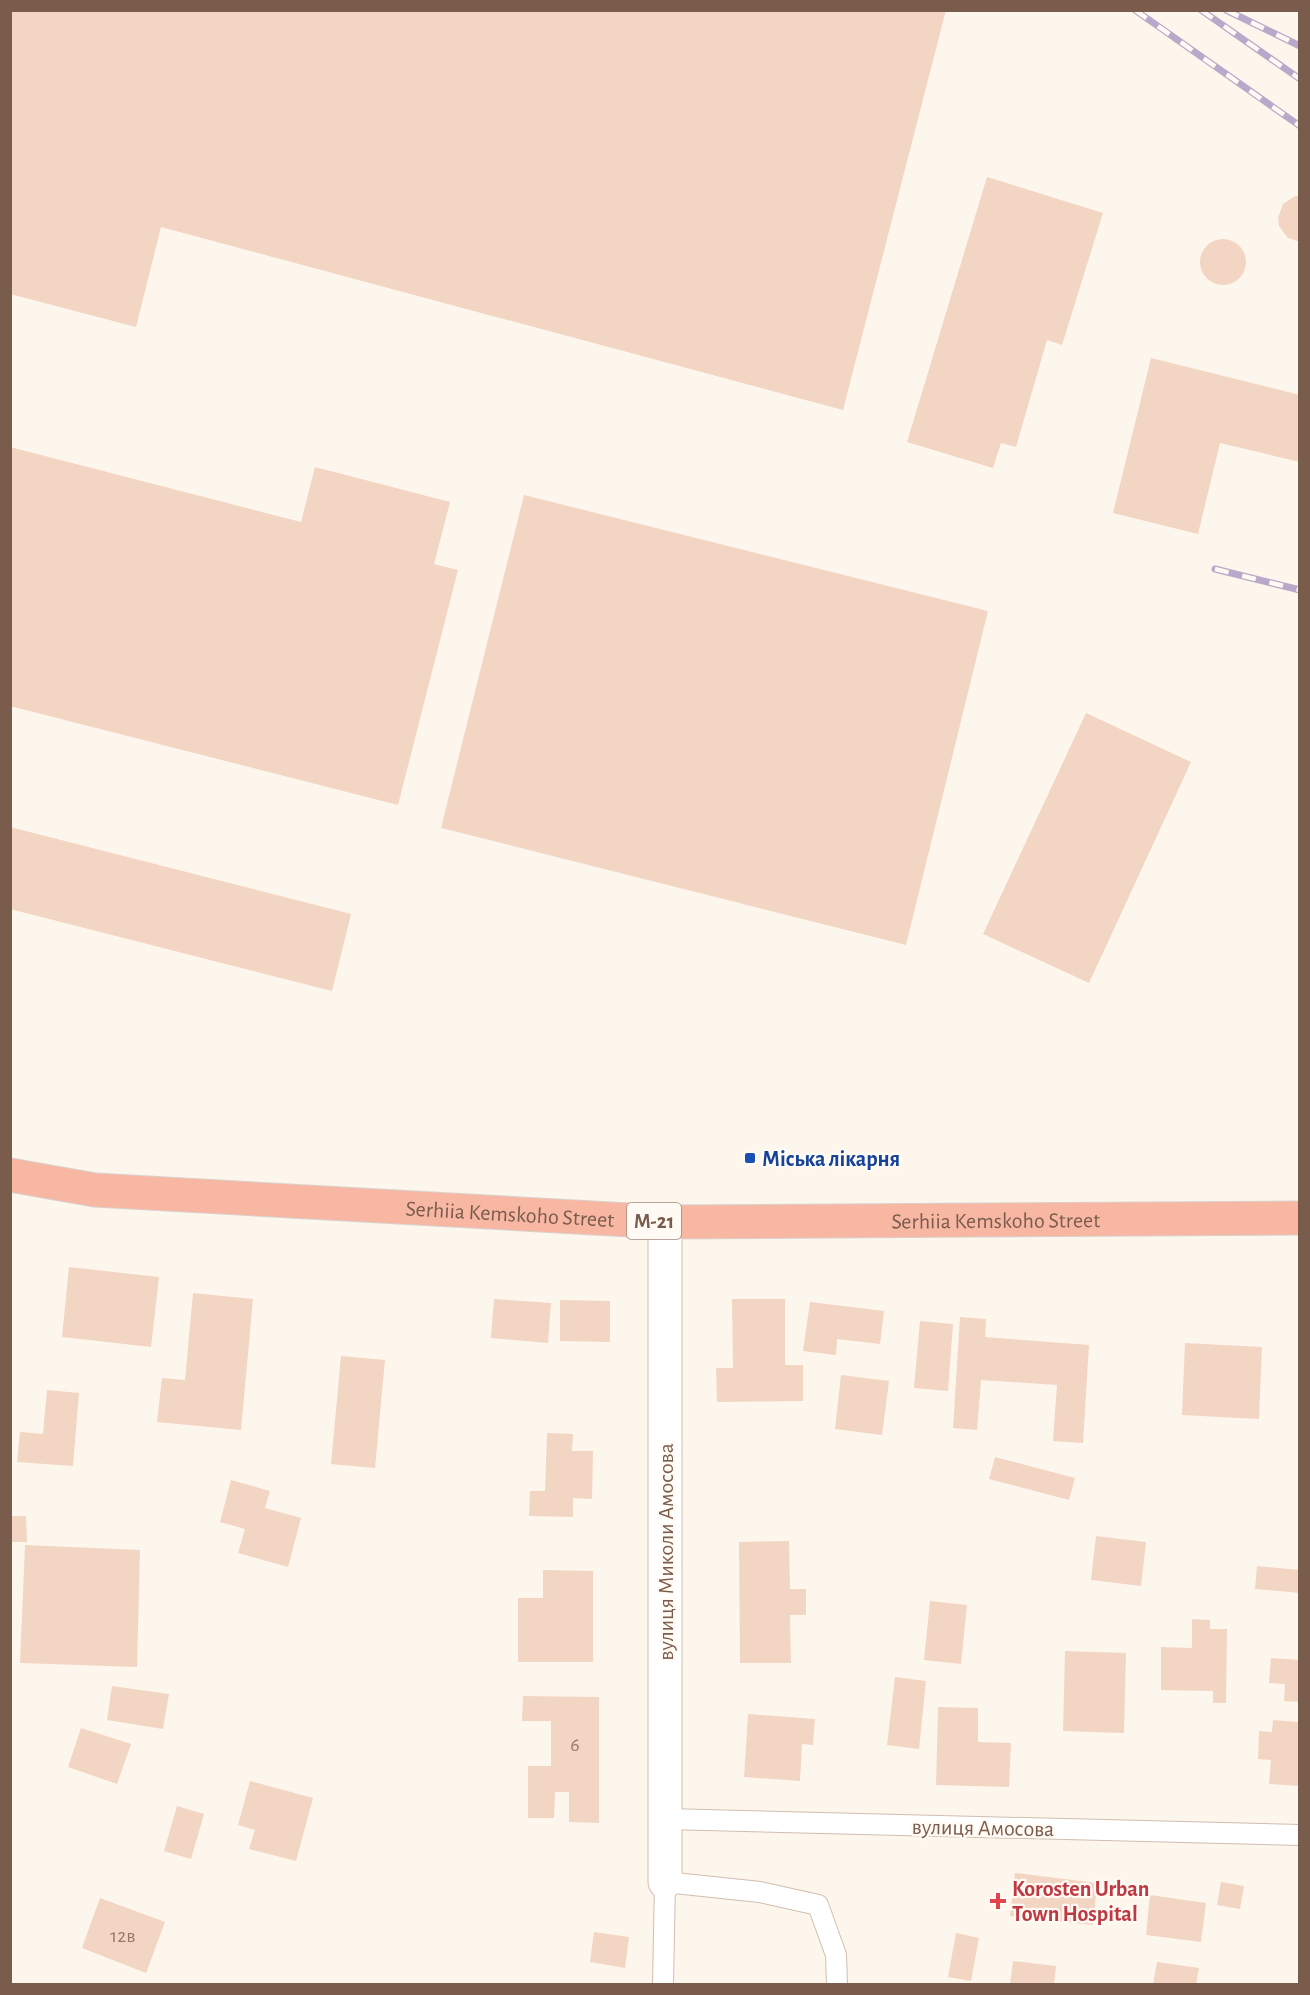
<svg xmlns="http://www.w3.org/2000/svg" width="1310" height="1995" font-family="'Alegreya Sans',sans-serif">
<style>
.building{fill:#f3d5c3}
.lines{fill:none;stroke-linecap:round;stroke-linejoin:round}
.lane-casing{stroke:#d1beb0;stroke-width:22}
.street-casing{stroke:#d1beb0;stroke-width:35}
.highway-casing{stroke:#dad1cd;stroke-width:35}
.lane{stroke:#fff;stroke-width:20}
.street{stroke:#fff;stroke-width:33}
.highway{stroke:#f7b7a3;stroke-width:33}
.rail-casing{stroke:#b9a8c9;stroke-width:7}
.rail{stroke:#fffaf3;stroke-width:4.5;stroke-dasharray:14;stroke-linecap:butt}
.transit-dot{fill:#1a4fb4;stroke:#fffaf3;stroke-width:2}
.health-dot{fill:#e0444e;stroke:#fffaf3;stroke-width:2}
.labels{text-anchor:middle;stroke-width:4.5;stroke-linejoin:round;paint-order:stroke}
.number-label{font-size:20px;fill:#987a6a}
.shield{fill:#fffaf3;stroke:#a28b7f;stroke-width:1.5}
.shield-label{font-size:21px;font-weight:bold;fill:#7a5c4d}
.transit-label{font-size:22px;font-weight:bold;fill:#164399;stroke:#fffaf3;text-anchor:start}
.street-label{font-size:22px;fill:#7a5c4d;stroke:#fffaf3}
.health-label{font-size:22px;font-weight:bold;fill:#be3a42;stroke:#fffaf3;text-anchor:start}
</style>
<rect width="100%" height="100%" fill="#fdf6ec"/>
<path class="building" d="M10 10H946L843 410 161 227 136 327 10 294Z
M987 177 1103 213 1062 345 1047 340 1016 447 1001 443 993 468 907 442Z
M1295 196H1300V242L1288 238 1279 226 1278 218 1283 204Z
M1200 262a23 23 0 1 1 46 0a23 23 0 1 1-46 0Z
M1151 358 1300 395V462L1220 443 1198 534 1113 513Z
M10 447 301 522 315 467 450 502 434 564 458 570 398 805 10 706Z
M524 495 988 611 906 945 441 828Z
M1086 713 1191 762 1089 983 983 934Z
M10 827 351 914 332 991 10 909Z
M69 1267 159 1277 151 1347 62 1337Z
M193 1293 253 1299 241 1430 157 1422 162 1378 185 1380Z
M494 1299 551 1303 548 1343 491 1338Z
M732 1299H785V1365H803V1401L717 1402 716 1368H733Z
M560 1300 610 1301V1342L560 1341Z
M810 1302 884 1311 880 1344 837 1339 836 1355 803 1351Z
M960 1317 986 1319 985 1337 1089 1345 1083 1443 1053 1441 1057 1385 981 1380 977 1430 953 1428Z
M920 1321 953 1324 948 1391 914 1388Z
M1185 1343 1262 1347 1259 1419 1182 1415Z
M341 1356 385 1360 375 1468 331 1464Z
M841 1375 889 1381 882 1435 835 1429Z
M47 1390 79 1393 73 1466 17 1462 20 1432 43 1434Z
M547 1433 573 1434 572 1451H593L592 1499 573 1498V1517L529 1516 530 1491H545Z
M995 1457 1075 1478 1069 1500 989 1479Z
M231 1480 270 1491 265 1508 301 1518 288 1567 238 1553 245 1529 220 1522Z
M10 1516H26L27 1542H10Z
M1096 1536 1146 1542 1141 1586 1091 1580Z
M789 1541 790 1589H806V1615H790L791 1663H740L739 1542Z
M25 1545 140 1550 137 1667 20 1663Z
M1257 1566 1300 1570V1593L1255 1589Z
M543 1570 593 1571V1662H518V1598H543Z
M930 1601 967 1605 961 1664 924 1660Z
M1192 1619 1210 1620V1629H1227L1226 1703H1213V1691L1161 1690V1647L1192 1648Z
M1065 1651 1126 1653 1124 1733 1063 1731Z
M1271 1658 1300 1660V1702L1284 1701 1285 1684 1269 1683Z
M895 1677 926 1681 919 1749 887 1745Z
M112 1686 169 1694 163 1729 107 1720Z
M523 1696 599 1697V1823L569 1822V1792H555L554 1818H528V1766H551V1721H522Z
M938 1707 978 1708V1742L1011 1743 1009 1787 936 1785Z
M748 1714 815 1719 813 1745 802 1744 800 1781 744 1777Z
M1273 1720 1299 1722 1300 1786 1269 1784 1271 1760 1258 1759 1259 1731 1272 1732Z
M81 1728 131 1744 117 1784 68 1767Z
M250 1781 313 1798 296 1861 249 1849 255 1830 238 1825Z
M177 1806 204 1814 191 1859 164 1851Z
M1015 1873 1097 1883 1093 1925 1010 1916Z
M1221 1882 1244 1886 1240 1909 1217 1905Z
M1150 1895 1206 1903 1201 1942 1146 1935Z
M100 1898 165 1922 146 1973 82 1948Z
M594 1932 629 1937 625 1968 590 1962Z
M956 1933 979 1938 971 1981 948 1977Z
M1013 1961 1056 1966 1054 1984H1010Z
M1157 1962 1199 1968 1196 1984H1153Z"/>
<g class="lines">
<g class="lane-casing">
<path id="lane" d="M666 1819 1300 1835
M663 1984 665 1882 760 1892 818 1905 836 1955 837 1984"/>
</g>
<g class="street-casing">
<path id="street" d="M665 1222V1882"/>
</g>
<g class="highway-casing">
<g id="highway">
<path id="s1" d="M10 1175 95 1190 665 1222 1300 1218"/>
</g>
</g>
<use href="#lane" class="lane"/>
<use href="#street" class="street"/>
<use href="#highway" class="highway"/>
<g class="rail-casing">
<path id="rail" d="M1135 10 1300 126
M1201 10 1300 79
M1226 10 1300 46
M1215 569 1300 590"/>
</g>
<use href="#rail" class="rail"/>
</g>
<rect class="transit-dot" x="744" y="1152" width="12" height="12" rx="3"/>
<path class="health-dot" d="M995 1892h6v6h6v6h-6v6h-6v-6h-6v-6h6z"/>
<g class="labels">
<g class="number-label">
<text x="575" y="1751">6</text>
<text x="123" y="1942">12в</text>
</g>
<rect class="shield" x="627" y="1203" width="54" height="36" rx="4.5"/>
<g class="shield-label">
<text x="654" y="1228">М-21</text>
</g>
<g class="transit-label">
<text x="762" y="1166">Міська лікарня</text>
</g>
<g class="street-label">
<text dy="8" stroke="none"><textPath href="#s1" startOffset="502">Serhiia Kemskoho Street</textPath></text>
<text dy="8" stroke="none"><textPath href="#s1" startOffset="988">Serhiia Kemskoho Street</textPath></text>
<text transform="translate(665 1552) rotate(-90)" y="8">вулиця Миколи Амосова</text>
<text transform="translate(983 1827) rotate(1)" y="8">вулиця Амосова</text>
</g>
<g class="health-label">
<text x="1012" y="1896">Korosten Urban<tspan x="1012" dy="25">Town Hospital</tspan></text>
</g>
</g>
<rect width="1310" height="1995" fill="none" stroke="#7a5c4d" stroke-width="24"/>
</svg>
